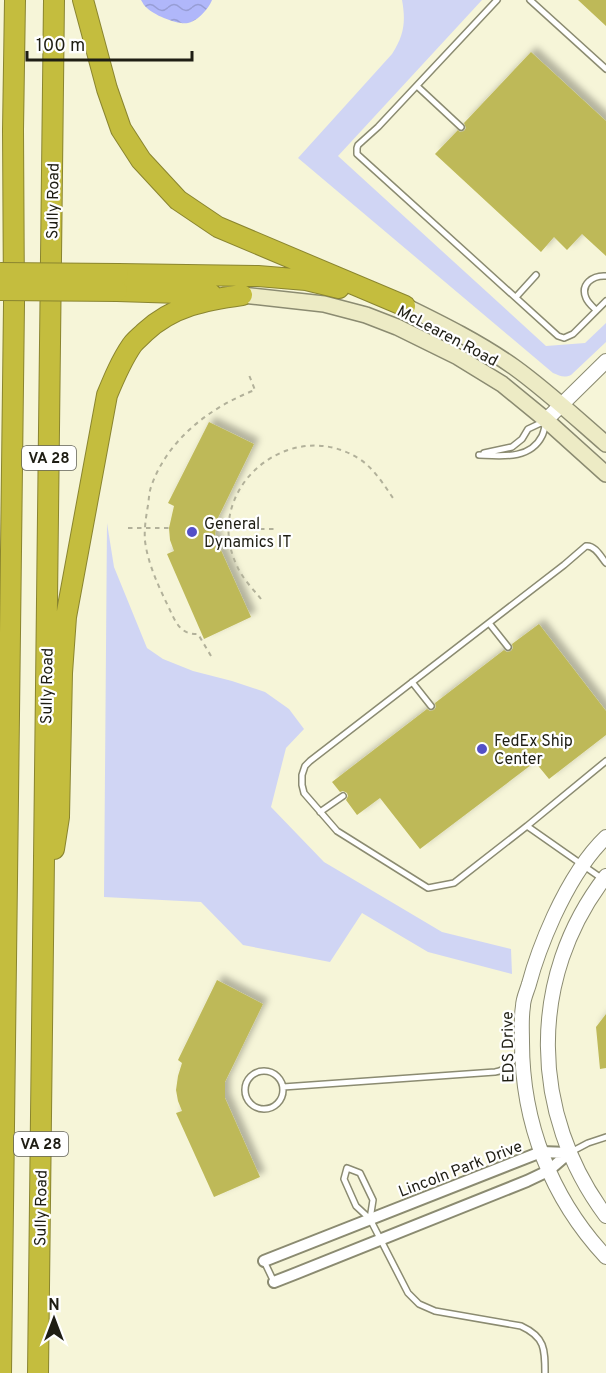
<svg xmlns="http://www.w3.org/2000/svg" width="606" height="1373" font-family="Overpass,sans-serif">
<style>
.green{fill:#d0d5f4}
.water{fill:url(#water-waves)}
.building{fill:#beb959;filter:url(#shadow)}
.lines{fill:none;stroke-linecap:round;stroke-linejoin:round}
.service-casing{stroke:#8b8b71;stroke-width:8}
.minor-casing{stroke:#8b8b71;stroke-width:14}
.tertiary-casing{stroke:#8b8b71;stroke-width:16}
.secondary-casing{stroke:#8b8b71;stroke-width:18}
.motorway-casing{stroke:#8a852f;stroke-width:22}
.path{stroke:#b2b19a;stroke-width:2;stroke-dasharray:4.5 4.5;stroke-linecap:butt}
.service{stroke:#fff;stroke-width:5}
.minor{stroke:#fff;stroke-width:10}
.tertiary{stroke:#fff;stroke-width:14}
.secondary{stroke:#edebc5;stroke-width:15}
.motorway{stroke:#c4bd3e;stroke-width:20}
.motorway-bridge-casing{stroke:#8a852f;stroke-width:22;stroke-linecap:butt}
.motorway-bridge{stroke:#c4bd3e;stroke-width:20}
.poi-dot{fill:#5450c7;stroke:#fff;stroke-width:2}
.labels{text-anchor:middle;stroke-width:4.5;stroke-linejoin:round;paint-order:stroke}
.shield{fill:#fff;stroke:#62625a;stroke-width:1.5}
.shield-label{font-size:15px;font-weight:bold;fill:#1f1e14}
.street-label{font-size:16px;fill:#1f1e14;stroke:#fff}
.poi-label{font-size:16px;fill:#1f1e14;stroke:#fff;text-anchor:start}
</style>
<defs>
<pattern id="water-waves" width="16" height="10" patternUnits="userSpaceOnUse" patternTransform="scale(1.5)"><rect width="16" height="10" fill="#b0b7fa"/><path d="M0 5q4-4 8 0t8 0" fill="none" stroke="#979dd5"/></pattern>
<filter id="shadow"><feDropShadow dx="5.5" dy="-5.5" stdDeviation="3" flood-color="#0004"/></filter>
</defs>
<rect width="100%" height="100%" fill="#f6f5d8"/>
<path class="green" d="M402 0H482L338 156 546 346 585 343 606 323V342L571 375C564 378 560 376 553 373L298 158 392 54C404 35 406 22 402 0Z
M107 523 114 567 147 648 163 659 193 671 232 681 265 692 289 709 304 729 286 748 271 807 324 862 442 932 511 949 512 974 428 952 362 913 330 962 243 945 201 902 104 897Z"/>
<path class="water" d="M141 0H212C209 8 198 21 188 23 177 25 154 15 147 8 144 6 143 3 141 0Z"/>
<path class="building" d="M578 0H606V26Z
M531 52 606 121V256L582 234 567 250 554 237 541 252 435 154 458 130 460 132 464 131 466 128 464 123Z
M209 422 254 444 216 522 215 537 251 617 204 639 167 554 174 551 170 540 169 528 174 506 168 503Z
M539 624 606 711V735L549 779 535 762 420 849 380 798 357 815 346 800 348 796 347 793 343 791 340 792 332 782 427 709 430 711 434 710 436 707 435 703 504 650 507 652 511 651 513 648 512 644Z
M217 980 263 1004 225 1082V1098L260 1177 214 1197 176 1113 182 1111 178 1101 176 1090 178 1076 182 1063 178 1060Z
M606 1014V1068L600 1069 596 1027Z"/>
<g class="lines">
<g class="service-casing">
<path id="service" d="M497 0 378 127 358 145 357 148V154L558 336 564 338 573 334 606 301
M530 0 606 69
M417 86 461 127
M516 297 536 275
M596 310C593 307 588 303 586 298 580 284 593 275 606 276
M484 453 512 447 522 439 528 429 545 421
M479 455C501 456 530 460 542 436 544 432 545 426 546 422
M489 623 508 647
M412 682 431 706
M320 812 343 796
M527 826 454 883 428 888 337 831 304 793 302 785V775L305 766 310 761 564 565 586 546C595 545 601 557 606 563
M604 880 527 826 606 761
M245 1090a19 19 0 1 1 38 0a19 19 0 1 1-38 0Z
M283 1087 495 1072C508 1070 513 1061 520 1051
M571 1152 588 1143 606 1137
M370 1219 373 1200 360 1173 347 1168 344 1179 356 1206 370 1219 408 1293 419 1304 435 1311 521 1326C545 1337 545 1349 545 1373
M264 1261 274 1282"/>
</g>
<g class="minor-casing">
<path id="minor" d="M264 1261 541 1152 569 1153
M274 1282 297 1273 527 1181 548 1171 569 1153"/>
</g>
<g class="tertiary-casing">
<path id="tertiary" d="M546 420 606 361
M606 837C584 858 567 888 554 916 544 938 535 961 529 984 527 991 523 999 523 1006 521 1018 522 1030 522 1042 522 1123 551 1198 606 1257
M606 876C527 978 530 1114 606 1216"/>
</g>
<g class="secondary-casing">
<path id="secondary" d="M242 295 324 304 366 315 397 327 458 357 502 384 546 420 606 474
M405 306C442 324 480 343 514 367 546 390 576 418 606 444"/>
</g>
<g class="motorway-casing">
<path id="motorway" d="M83 0 107 89 121 129 141 160 178 200 218 227 405 306
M118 274 258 276 306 280 339 288
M117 291 211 294
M54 849 59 817 62 673 66 617 107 395C114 378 121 361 132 345 135 341 140 337 145 332 173 306 206 300 242 295
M1 1373 14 304 13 130 15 0
M38 1373 54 0"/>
</g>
<path class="path" d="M128 528H169
M215 529H277
M261 599C253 589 242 578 237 566 200 489 291 413 361 460 375 470 384 485 393 498
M211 656 198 634C179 635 175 620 168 606 158 585 148 564 145 541 144 529 146 517 148 505 149 499 149 493 151 487 167 440 210 407 255 390L249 375"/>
<use href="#service" class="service"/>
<use href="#minor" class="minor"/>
<use href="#tertiary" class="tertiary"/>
<use href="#secondary" class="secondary"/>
<use href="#motorway" class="motorway"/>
<g class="motorway-bridge-casing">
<path id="motorway-bridge" d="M0 273 118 274
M0 290 117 291"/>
</g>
<use href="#motorway-bridge" class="motorway-bridge"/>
</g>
<g class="poi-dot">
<circle cx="192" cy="532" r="6"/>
<circle cx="482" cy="749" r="6"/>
</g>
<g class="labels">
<g class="shield">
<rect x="22" y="446" width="54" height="24" rx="4.5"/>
<rect x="14" y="1132" width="54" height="24" rx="4.5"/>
</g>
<g class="shield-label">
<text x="49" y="463">VA 28</text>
<text x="41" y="1149">VA 28</text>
</g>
<g class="street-label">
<text transform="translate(52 201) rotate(-89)" y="6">Sully Road</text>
<text transform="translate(448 335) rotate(28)" y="6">McLearen Road</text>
<text transform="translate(46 686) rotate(-89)" y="6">Sully Road</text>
<text transform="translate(507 1047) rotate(-91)" y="6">EDS Drive</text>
<text transform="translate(460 1168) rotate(-21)" y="6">Lincoln Park Drive</text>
<text transform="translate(40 1208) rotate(-89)" y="6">Sully Road</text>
</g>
<g class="poi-label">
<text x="204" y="529">General<tspan x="204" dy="18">Dynamics IT</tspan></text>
<text x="494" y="746">FedEx Ship<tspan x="494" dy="18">Center</tspan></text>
</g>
</g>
<g transform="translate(54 1319)" stroke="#ffffff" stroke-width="4.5" paint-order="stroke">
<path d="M0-4.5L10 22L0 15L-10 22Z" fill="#1f1e14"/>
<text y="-9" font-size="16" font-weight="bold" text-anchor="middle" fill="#1f1e14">N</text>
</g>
<path d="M27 51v9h165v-9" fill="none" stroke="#1f1e14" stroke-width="3"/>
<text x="36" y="51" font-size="18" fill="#1f1e14" stroke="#ffffff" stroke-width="4.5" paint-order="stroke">100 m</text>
</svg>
